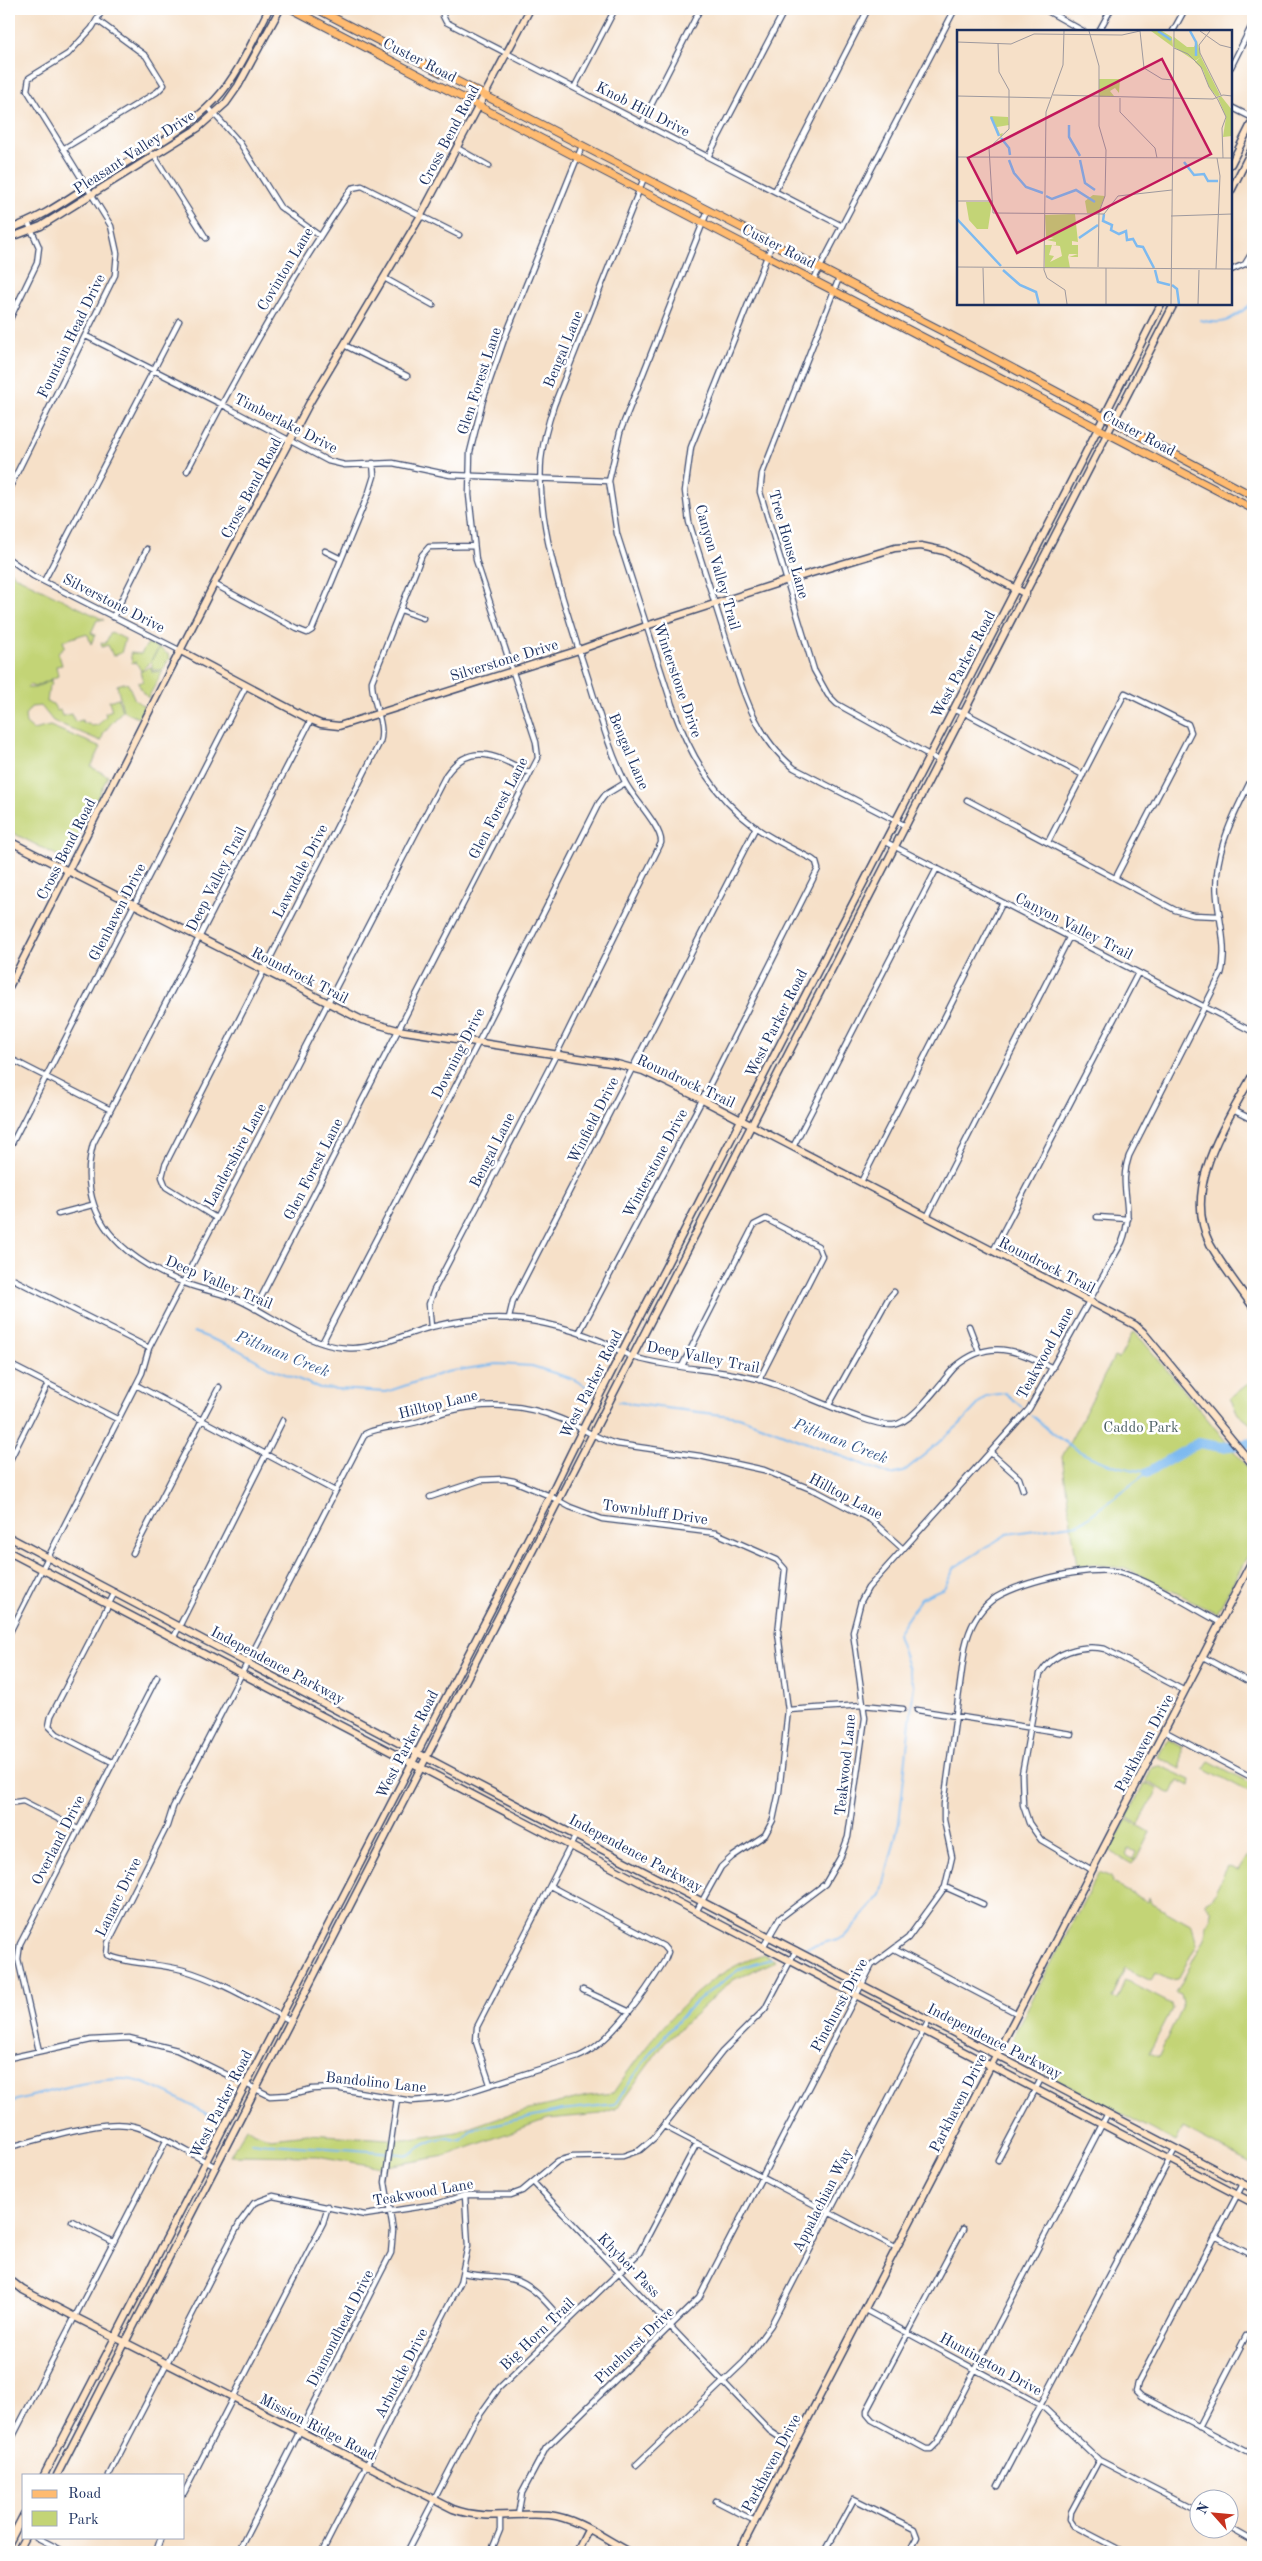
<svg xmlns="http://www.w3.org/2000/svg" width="1262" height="2561" font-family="'Old Standard TT',serif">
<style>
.green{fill:#c3d476;stroke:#6f826a}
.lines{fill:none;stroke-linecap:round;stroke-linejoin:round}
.stream{stroke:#7dbaf0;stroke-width:2}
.river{stroke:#7dbaf0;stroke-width:10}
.street-casing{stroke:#3c4a6e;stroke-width:7}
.secondary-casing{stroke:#3c4a6e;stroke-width:9}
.primary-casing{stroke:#3c4a6e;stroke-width:9}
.street{stroke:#fff;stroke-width:4.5}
.secondary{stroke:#ffe4c6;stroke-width:6}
.primary{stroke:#ffbb71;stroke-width:7}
.labels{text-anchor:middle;stroke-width:5;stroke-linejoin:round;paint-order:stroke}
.street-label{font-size:15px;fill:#1b2f5e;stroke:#fff}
.park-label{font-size:15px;fill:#4d6165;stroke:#fff}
.water-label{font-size:16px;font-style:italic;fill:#38598a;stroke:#fff}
.inset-river{fill:none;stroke:#7dbaf0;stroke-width:2.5}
.inset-road{fill:none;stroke:#9e999e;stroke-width:1}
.view{fill:#c2185b;fill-opacity:0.15;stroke:#c2185b;stroke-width:2.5}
.inset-edge{fill:none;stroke:#1b2f5e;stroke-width:2.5}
</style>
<rect width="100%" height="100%" fill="#fff"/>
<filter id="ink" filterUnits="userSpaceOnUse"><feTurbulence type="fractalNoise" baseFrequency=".02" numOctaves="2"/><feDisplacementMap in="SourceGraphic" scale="10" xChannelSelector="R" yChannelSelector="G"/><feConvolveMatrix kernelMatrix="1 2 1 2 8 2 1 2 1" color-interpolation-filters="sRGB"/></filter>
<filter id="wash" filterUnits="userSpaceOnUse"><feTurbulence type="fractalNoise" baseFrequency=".0096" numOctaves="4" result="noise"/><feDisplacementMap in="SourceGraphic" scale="20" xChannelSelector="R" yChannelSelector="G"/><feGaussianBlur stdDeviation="1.12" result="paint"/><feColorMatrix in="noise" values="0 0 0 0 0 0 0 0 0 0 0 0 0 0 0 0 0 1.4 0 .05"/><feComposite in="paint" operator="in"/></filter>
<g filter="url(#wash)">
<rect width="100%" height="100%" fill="#f6e0c8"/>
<path class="green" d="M9 570 17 577 104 620H97L91 633 95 635 91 644 88 635 84 634 63 641 65 646 58 652 62 665 56 666 58 676 35 687 29 685 27 688H35L51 680 52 685 49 686 47 702 53 704 57 711 60 710 62 716 72 714 75 722 82 720 83 723H89L91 726 98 725 106 716 105 713 112 710 109 701 118 698 122 711 104 732 101 741 53 721 41 706 31 707 25 715 26 724 33 730 50 726 101 747 91 767 108 776 66 860 9 831Z
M111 632 125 639 121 653 113 656 108 645 102 647 101 642 105 644Z
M148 643 159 648 151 660 160 648 170 656 163 670H153L151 661 141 671 136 662 132 663 130 653 141 654Z
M149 667H151L152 672 163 671 148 698 143 693 138 683 143 681 140 672Z
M124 683 128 684 135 700 144 706 138 718 123 711 117 685Z
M1133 1332 1142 1340 1253 1474V1546L1217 1613 1128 1569 1091 1564 1077 1567 1062 1457 1114 1357 1119 1359Z
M1253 1380V1426L1238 1414 1230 1398Z
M1169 1740 1182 1747 1181 1769 1158 1757 1166 1741Z
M1209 1761 1253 1784V1794L1204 1768Z
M1158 1765 1191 1780 1190 1786 1178 1780 1172 1793H1169L1146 1781 1152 1767Z
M1144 1783 1158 1789 1139 1824 1127 1817Z
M1127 1819 1150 1832 1136 1860 1133 1859 1136 1852 1129 1849 1126 1855 1135 1861 1132 1864 1109 1851Z
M1253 1847V2165L1183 2128 1176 2142 1012 2056 1014 2034 1099 1872 1111 1877 1112 1883 1148 1902 1149 1897 1151 1903 1192 1926 1197 1944 1178 1979 1170 1980 1155 1973 1151 1981 1125 1968 1112 1998 1117 1999 1125 1980 1171 2004 1172 2009 1149 2053 1158 2057 1183 2004 1181 1995 1176 1993 1205 1938 1206 1925 1211 1918 1212 1911 1205 1903 1211 1899 1228 1866 1238 1871Z
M765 1955 776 1961 735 1979 723 1988 664 2043 617 2108 601 2114 547 2119 445 2156 381 2167 317 2156 230 2155 246 2128 270 2138 308 2134 405 2140 457 2132 500 2117 587 2096 613 2093C648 2042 702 1969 765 1955Z"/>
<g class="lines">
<path class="stream" d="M1200 320C1227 327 1232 318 1253 303
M194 1332 237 1349 270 1368 320 1388 386 1392 446 1372 497 1364 532 1366 573 1379 594 1391
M618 1402 739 1417 891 1475 903 1472 924 1455 959 1425 986 1396 1005 1393 1022 1407
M1031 1415C1071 1450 1095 1465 1148 1472
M806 1948 844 1937 881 1895 899 1823 914 1685 897 1634 921 1598 944 1588 955 1567 1007 1534 1079 1524 1148 1472
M9 2102C42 2094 91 2078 125 2079 146 2079 195 2108 215 2118
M251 2142C304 2148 357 2148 409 2155 419 2147 433 2138 447 2138 452 2138 456 2141 462 2140L472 2129 562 2110 615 2104 650 2053 694 2003 741 1968 771 1959"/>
<path class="river" d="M1148 1472 1198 1443 1222 1447 1253 1443"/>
</g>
</g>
<g filter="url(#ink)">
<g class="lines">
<g class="street-casing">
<path id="street" d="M444 9 443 16 446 22 842 226
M1044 9 1083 31
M1099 31 1111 9
M1173 31 1185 9
M1231 67 1253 23
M574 88 615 9
M208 107 240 143 280 207 320 236
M1231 107 1253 118
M642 123 700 9
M457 148 489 166
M63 149 157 92 164 85 146 56 97 20
M153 154 206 238
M708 157 785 9
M775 191 868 9
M772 244 691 447 685 491 689 522C702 562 714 602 727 642 742 688 754 736 794 768L906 826
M1231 270 1245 264 1253 251
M839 278 762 474 760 492 814 670 828 695 837 704 940 761
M386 279 433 305
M814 279 955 9
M9 321 37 263 39 247 28 222
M86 336 221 404 328 461 345 465 393 463 450 475 609 481
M344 345 407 376
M187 471C237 373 290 279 352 188L362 186 459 235
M9 489 115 275 117 253 111 226 27 90 29 78 68 54 92 28 103 9
M325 551 341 559
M9 559 33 576 181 651
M44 581 179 321
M214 584 297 629 307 633 312 630 369 492 374 476 373 463
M401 610 423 618
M113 617 147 549
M953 710 965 713 1083 775
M311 720 93 1144C74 1217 124 1260 187 1284 205 1291 224 1293 241 1301 275 1317 308 1346 347 1348 377 1350 403 1334 431 1327 468 1318 510 1315 547 1324 565 1328 584 1334 601 1341 612 1346 622 1353 633 1357 678 1371 728 1368 773 1384 800 1392 870 1427 893 1425 913 1423 941 1382 955 1367 990 1337 1017 1351 1053 1368
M967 800 1175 910 1193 915 1219 916
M884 841 1253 1032
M1048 842 1125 693 1188 724 1191 732 1116 877
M9 1058 109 1109
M1233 1110 1253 1120
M793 1147 937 868
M9 1149 246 686
M861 1182 1002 904
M58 1214 92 1205
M927 1217 1069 938
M1097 1217 1128 1219
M216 1218 166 1187 162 1177 165 1165 380 742C386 724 371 701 372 681L422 555 429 547 473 546
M993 1251 1138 973
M9 1277 149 1348
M255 1309 538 758 536 742 476 560 469 495 470 452 483 400 505 337 582 146
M509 1318 513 1301 756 827
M969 1326 979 1352
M431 1327 429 1304 434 1290 557 1053 661 843C663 828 632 797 625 782 609 749 599 713 588 678 567 612 536 529 541 460 543 441 548 423 554 405L644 178
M579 1333 702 1100 818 869 816 862 812 859C793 849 773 840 755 827 713 796 689 753 672 705L617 534 609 481 620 432 708 210
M322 1343 478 1043 599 803 605 795 625 783
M9 1364 119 1420
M682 1366 754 1225 766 1219 818 1246 822 1256 759 1380
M136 1385 335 1491
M829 1405 888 1299 894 1292
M990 1452 1019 1478 1023 1490
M9 1462 48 1384
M430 1497 481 1480 503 1479 514 1481 550 1496 570 1507 602 1519 716 1533 777 1560 785 1569 778 1633 788 1710 779 1792 773 1820 765 1835 732 1857 721 1867 696 1912
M133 1553 219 1387
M9 1634 142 1373 149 1348 446 775C471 739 499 758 530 773
M174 1637 283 1420
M1203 1657 1253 1684
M788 1710 863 1705 903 1709
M917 1710 1071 1734
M1164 1731 1253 1778
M112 1762 57 1734 49 1726 51 1716 115 1592
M9 1803 23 1801 78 1829
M1092 1870 1041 1840 1029 1823 1023 1805 1022 1774 1040 1674C1053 1652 1082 1644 1105 1649L1185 1691
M945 1887 983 1904
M763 1947 780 1918 825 1884 841 1856 848 1837 865 1718 853 1632 861 1601 868 1588 1029 1409 1122 1242C1136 1207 1117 1189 1129 1156L1221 974C1230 941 1213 907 1217 874 1220 839 1238 807 1253 776
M894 1949 1018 2014
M583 1990 628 2011
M291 2021C256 2003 221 1981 183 1970 157 1963 131 1965 107 1955L108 1943 167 1826 173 1807 365 1434C376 1427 403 1426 417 1422 428 1419 438 1413 449 1411 489 1402 524 1404 561 1419 580 1427 597 1439 617 1444L700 1456 764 1470 818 1492 871 1520 903 1549
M39 2051 18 1959 20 1944 157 1677
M9 2058 91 2040 129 2038 177 2050 270 2096 288 2095 312 2089 335 2088 412 2101 449 2098 578 2057C610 2044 647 1990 665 1960L668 1952 663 1946 550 1886
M490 2084 476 2042 477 2027 576 1835
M664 2126 897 2248
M9 2147C40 2140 104 2118 133 2126 155 2131 194 2156 216 2167
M998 2160 1041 2079
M533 2182 770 2431 794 2447
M1243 2184 1138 2383 1136 2391 1141 2396 1253 2455
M72 2221 113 2242
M963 2229 867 2410V2414L872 2420 926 2449H931L937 2443 1108 2113
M1215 2236 1253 2256
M464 2273C479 2277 495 2275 511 2279 534 2284 550 2307 565 2324
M865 2310 1041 2405 1099 2460 1200 2512
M1199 2427 1246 2336
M9 2444 166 2141
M1099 2460 1071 2512 1070 2520 1074 2526 1124 2552
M636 2465 744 2362 771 2325 929 2020
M109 2475 240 2222 254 2203 273 2196 365 2215 437 2204 465 2195H511L522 2191 558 2161 573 2157 623 2156 640 2150 654 2138 722 2052 765 2009 796 1950
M998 2486 1175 2149
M184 2493 323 2223 328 2206
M716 2501 755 2521
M518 2515 522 2493 546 2448 699 2298 872 1965 908 1938 945 1887 952 1857 944 1820V1804L965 1647C969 1629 976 1613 991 1601 1013 1583 1090 1565 1118 1572 1152 1581 1189 1606 1221 1623
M1230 2528 1253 2541
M36 2537 65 2552
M156 2552 161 2537
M238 2552 391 2253 393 2230 385 2182 397 2099
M322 2552 460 2283 468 2246 465 2195
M407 2552 474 2423 499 2388 639 2253 697 2143
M491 2552 500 2530V2516
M825 2552 854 2499 914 2529 917 2537 909 2552
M1249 2552 1253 2545"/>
</g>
<g class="secondary-casing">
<path id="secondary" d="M1231 164 1253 120
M1231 191 1253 147
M9 229C44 218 74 194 105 175 142 153 185 132 215 100 239 74 253 40 269 9
M9 238 41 226 198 128 226 103 238 86 280 9
M181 651 311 720 321 724 339 726 579 650 646 626 785 581 895 548 921 546 944 551 1026 594
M9 841 362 1020 398 1030 617 1064 643 1071 693 1095 1135 1325 1143 1332 1253 1465
M9 987 214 584 310 402 420 217 530 9
M1253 1074C1227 1123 1181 1187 1210 1244 1222 1266 1239 1287 1253 1307
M9 1537 463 1777 1253 2189
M9 1552 1253 2203
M9 2279 23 2290 75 2317 453 2509C485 2521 516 2512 549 2515 577 2518 605 2539 630 2552
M44 2475 550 1496C598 1395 651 1296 702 1196 854 898 1011 603 1161 304
M57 2475 1174 304
M9 2543 24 2514
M17 2552 25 2537
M577 2552 588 2530
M739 2552 1253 1559"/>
</g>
<g class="primary-casing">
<path id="primary" d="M292 9 1253 509
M317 9 950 335 1253 496"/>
</g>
<use href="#street" class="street"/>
<use href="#secondary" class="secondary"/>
<use href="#primary" class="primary"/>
</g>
</g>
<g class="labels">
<g class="street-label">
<text transform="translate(420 60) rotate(27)" y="5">Custer Road</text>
<text transform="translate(643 109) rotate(27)" y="5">Knob Hill Drive</text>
<text transform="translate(449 135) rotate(-62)" y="5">Cross Bend Road</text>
<text transform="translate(134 152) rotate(-33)" y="5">Pleasant Valley Drive</text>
<text transform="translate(779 246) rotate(27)" y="5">Custer Road</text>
<text transform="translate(285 269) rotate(-59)" y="5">Covinton Lane</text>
<text transform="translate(71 336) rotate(-64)" y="5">Fountain Head Drive</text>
<text transform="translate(563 349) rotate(-68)" y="5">Bengal Lane</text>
<text transform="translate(479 381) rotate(-72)" y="5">Glen Forest Lane</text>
<text transform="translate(286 423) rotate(27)" y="5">Timberlake Drive</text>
<text transform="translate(1139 433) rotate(28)" y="5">Custer Road</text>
<text transform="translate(251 488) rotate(-62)" y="5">Cross Bend Road</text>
<text transform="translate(789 544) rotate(74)" y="5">Tree House Lane</text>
<text transform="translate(718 567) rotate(74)" y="5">Canyon Valley Trail</text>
<text transform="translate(114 603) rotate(27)" y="5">Silverstone Drive</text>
<text transform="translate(504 660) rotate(-17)" y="5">Silverstone Drive</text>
<text transform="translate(963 664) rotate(-62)" y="5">West Parker Road</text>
<text transform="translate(678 680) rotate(71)" y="5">Winterstone Drive</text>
<text transform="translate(629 751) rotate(67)" y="5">Bengal Lane</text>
<text transform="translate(498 808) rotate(-63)" y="5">Glen Forest Lane</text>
<text transform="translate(66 849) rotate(-63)" y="5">Cross Bend Road</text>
<text transform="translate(300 871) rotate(-63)" y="5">Lawndale Drive</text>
<text transform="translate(216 879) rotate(-63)" y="5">Deep Valley Trail</text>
<text transform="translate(117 912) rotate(-63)" y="5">Glenhaven Drive</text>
<text transform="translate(1074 926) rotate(27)" y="5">Canyon Valley Trail</text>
<text transform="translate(300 975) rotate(27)" y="5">Roundrock Trail</text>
<text transform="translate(776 1023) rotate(-63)" y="5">West Parker Road</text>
<text transform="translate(458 1053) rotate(-63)" y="5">Downing Drive</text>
<text transform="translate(686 1081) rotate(25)" y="5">Roundrock Trail</text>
<text transform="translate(593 1120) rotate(-63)" y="5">Winfield Drive</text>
<text transform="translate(492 1150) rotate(-63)" y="5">Bengal Lane</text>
<text transform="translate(235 1155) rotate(-62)" y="5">Landershire Lane</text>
<text transform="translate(655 1163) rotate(-62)" y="5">Winterstone Drive</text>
<text transform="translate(313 1169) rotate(-63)" y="5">Glen Forest Lane</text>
<text transform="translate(1047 1265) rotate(27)" y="5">Roundrock Trail</text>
<text transform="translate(219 1282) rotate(23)" y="5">Deep Valley Trail</text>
<text transform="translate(1045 1353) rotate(-61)" y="5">Teakwood Lane</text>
<text transform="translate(703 1357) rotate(11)" y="5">Deep Valley Trail</text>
<text transform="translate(591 1384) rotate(-63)" y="5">West Parker Road</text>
<text transform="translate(438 1404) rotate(-14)" y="5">Hilltop Lane</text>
<text transform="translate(846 1496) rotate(28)" y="5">Hilltop Lane</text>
<text transform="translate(655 1512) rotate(8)" y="5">Townbluff Drive</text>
<text transform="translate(278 1665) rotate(28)" y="5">Independence Parkway</text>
<text transform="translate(1144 1743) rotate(-62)" y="5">Parkhaven Drive</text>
<text transform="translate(407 1744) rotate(-63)" y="5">West Parker Road</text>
<text transform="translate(845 1765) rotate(-84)" y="5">Teakwood Lane</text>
<text transform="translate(58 1840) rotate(-63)" y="5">Overland Drive</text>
<text transform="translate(636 1853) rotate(28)" y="5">Independence Parkway</text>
<text transform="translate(118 1897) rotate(-64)" y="5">Lanarc Drive</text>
<text transform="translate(839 2005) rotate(-62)" y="5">Pinehurst Drive</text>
<text transform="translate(995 2041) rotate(27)" y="5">Independence Parkway</text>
<text transform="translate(376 2082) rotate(6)" y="5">Bandolino Lane</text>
<text transform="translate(958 2103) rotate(-63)" y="5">Parkhaven Drive</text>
<text transform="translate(221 2104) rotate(-63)" y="5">West Parker Road</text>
<text transform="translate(423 2192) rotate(-10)" y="5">Teakwood Lane</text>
<text transform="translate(822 2200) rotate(-63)" y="5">Appalachian Way</text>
<text transform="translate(629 2265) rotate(46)" y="5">Khyber Pass</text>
<text transform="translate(340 2328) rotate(-63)" y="5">Diamondhead Drive</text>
<text transform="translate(537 2334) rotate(-44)" y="5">Big Horn Trail</text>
<text transform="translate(634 2345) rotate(-44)" y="5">Pinehurst Drive</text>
<text transform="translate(991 2364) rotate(29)" y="5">Huntington Drive</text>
<text transform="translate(401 2373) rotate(-63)" y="5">Arbuckle Drive</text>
<text transform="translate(318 2427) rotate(27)" y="5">Mission Ridge Road</text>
<text transform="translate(771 2463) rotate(-62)" y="5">Parkhaven Drive</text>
</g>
<g class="park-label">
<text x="1141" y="1432">Caddo Park</text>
</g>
<g class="water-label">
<text transform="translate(283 1353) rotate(22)" y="6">Pittman Creek</text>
<text transform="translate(841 1440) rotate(21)" y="6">Pittman Creek</text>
</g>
</g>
<g transform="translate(957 30)">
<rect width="275" height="275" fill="#f6e0c8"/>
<path d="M194 1H205L215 7 216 17ZM217 7 230 17H237L240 11 244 27 238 31 217 17ZM244 27 263 65 260 67 252 57 246 40 238 32ZM142 49H163L162 63 158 58 153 61 157 66 142 67ZM264 66 275 80V106L266 107 269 87 261 68ZM33 86 51 87 52 95 40 97 43 104 46 103 44 107ZM136 165 148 166 141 183H130L128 171ZM9 172H35L31 199H20L12 190ZM118 184 121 212 115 211V215H121V221L112 223 121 221V227H112L121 224H112L111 227 113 238H88V215H95L92 225 97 226 93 232 105 226 103 216 95 215H99V212L90 210 97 208 89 207 88 185Z" fill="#c3d476"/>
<path class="inset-river" d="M201 1 214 10M233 1 239 12V26M34 87 42 106M112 95V107L123 126M44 108 52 118 53 125M52 130 57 143 69 157 86 163M123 130 128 153 138 160M227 132 237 145 247 144 251 151H261M89 166 95 169 119 160 138 172M147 184 146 191 155 195 154 200 162 204 169 201 170 210 176 209 180 216 186 217 197 238M0 189 44 236M122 208 141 195M46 240 63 255 79 262 82 274M198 240 201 252 213 255M215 255 220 259 222 274"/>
<path class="inset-road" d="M107 1 106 35 89 82 87 240 90 248 108 260 110 274M132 1 142 36V96L149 120 148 166 142 182 141 237M183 1 187 38 205 49 217 50M243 1 263 15 275 18M253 1 242 15 243 23 264 65M0 12 54 14 77 4 165 5 183 1M41 13 42 42 52 60V99L32 118 36 183 147 184 161 166 215 160M217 18 231 24 244 37 252 57 261 70 269 87 265 98 266 128M96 65 256 69 266 65 275 66M0 66 94 68M163 68V82L198 118 200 128M0 127 275 128M0 171H36M214 186 275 184M0 237 275 239M26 238 27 274M259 239 263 146 260 128M149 274V238M214 274 217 1M241 274 242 240"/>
<path class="view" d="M205 29 254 124 60 223 11 128Z"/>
<rect width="275" height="275" class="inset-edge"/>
</g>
<rect width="1262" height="2561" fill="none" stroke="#fff" stroke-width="30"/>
<rect x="22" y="2474" width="162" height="65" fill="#ffffff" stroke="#a4acbf"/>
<rect x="32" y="2490" width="25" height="8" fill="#ffbb71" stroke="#a4acbf"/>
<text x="68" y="2498" font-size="15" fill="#1b2f5e">Road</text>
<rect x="32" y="2511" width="25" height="15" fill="#c3d476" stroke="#a4acbf"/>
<text x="68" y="2524" font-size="15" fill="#1b2f5e">Park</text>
<g transform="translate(1214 2514) rotate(297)"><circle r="24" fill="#ffffff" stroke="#a4acbf"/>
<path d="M0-4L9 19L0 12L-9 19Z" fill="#c8321e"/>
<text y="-8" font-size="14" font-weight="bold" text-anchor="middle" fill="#1b2f5e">N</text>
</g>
</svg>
